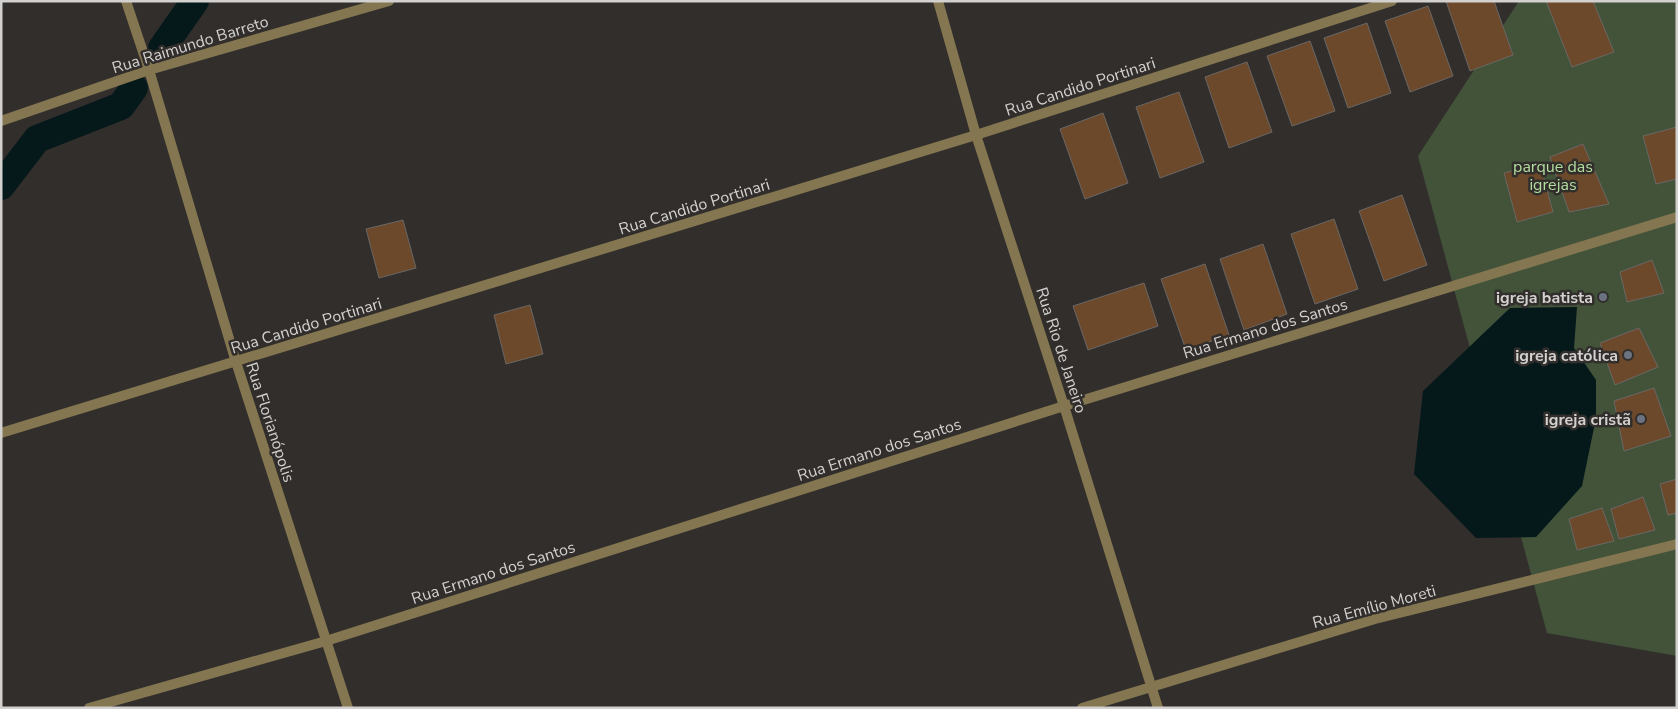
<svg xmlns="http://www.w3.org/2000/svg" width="1678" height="709" font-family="'Nunito Sans',sans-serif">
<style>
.green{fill:#42533a}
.water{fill:#05191b}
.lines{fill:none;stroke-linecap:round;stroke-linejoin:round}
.canal{stroke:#05191b;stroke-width:28}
.building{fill:#6d492b;stroke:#6a6765}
.minor{stroke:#837650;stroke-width:10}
.worship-dot{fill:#6b7280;stroke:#312e2c;stroke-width:2}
.labels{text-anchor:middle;stroke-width:5;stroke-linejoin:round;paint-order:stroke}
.street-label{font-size:16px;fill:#d3d1d0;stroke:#312e2c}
.park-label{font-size:16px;fill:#b3de9f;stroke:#312e2c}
.poi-label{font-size:16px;font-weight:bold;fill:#d3d1d0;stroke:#312e2c;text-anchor:end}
</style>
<rect width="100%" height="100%" fill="#312e2c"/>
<path class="green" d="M1519 1H1677V656L1547 633 1418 156Z"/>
<path class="water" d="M1577 307 1574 348 1596 380V418L1582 486 1536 537 1476 538 1414 474 1423 391 1510 308Z"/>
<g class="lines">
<path class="canal" d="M162 48 195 1
M1 186 37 139 121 106 134 88"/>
</g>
<path class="building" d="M1446 1H1494L1513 55 1470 71Z
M1546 1H1593L1614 52 1572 67Z
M1428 6 1453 76 1410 92 1385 21Z
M1367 23 1391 93 1348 108 1324 38Z
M1310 41 1335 111 1292 126 1267 56Z
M1247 62 1272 132 1229 148 1205 77Z
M1179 92 1204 162 1160 178 1136 107Z
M1103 113 1128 183 1085 199 1060 129Z
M1677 127V179L1656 184 1643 136Z
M1583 144 1609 204 1569 212 1550 157Z
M1540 163 1553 212 1517 222 1504 173Z
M1402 195 1427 265 1384 281 1359 211Z
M1334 219 1358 289 1315 304 1291 234Z
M403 220 416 268 379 278 366 229Z
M1263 244 1287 314 1244 330 1220 259Z
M1652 260 1664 293 1627 302 1620 272Z
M1205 264 1229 335 1186 350 1161 279Z
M1144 283 1158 326 1088 350 1073 306Z
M530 305 543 354 506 364 494 315Z
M1639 328 1658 367 1615 385 1600 343Z
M1654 388 1671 436 1624 451 1614 401Z
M1677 479V513L1668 515 1660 484Z
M1643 497 1655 530 1619 539 1611 509Z
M1602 508 1614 541 1577 550 1569 519Z"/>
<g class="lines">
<path class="minor" d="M126 1 149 70 236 362 348 708
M938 1 976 135 1064 406 1158 708
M1 121 149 70 389 1
M1 433 976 135 1392 1
M89 708 326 641 1064 406 1677 217
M1082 708 1375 619 1677 544"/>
</g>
<g class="worship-dot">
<circle cx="1603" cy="297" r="5"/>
<circle cx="1628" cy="355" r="5"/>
<circle cx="1641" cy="419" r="5"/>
</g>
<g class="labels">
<g class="street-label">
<text transform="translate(190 44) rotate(-17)" y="6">Rua Raimundo Barreto</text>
<text transform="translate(1080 86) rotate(-18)" y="6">Rua Candido Portinari</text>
<text transform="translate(694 206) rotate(-17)" y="6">Rua Candido Portinari</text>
<text transform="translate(306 325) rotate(-17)" y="6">Rua Candido Portinari</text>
<text transform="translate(1265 328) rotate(-17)" y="6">Rua Ermano dos Santos</text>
<text transform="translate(1062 350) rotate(72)" y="6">Rua Rio de Janeiro</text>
<text transform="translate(271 422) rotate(72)" y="6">Rua Florianópolis</text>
<text transform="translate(879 449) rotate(-18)" y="6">Rua Ermano dos Santos</text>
<text transform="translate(493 572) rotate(-18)" y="6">Rua Ermano dos Santos</text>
<text transform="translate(1374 606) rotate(-15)" y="6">Rua Emílio Moreti</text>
</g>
<g class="park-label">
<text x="1553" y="172">parque das<tspan x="1553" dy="18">igrejas</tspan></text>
</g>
<g class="poi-label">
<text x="1593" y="303">igreja batista</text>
<text x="1618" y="361">igreja católica</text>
<text x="1631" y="425">igreja cristã</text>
</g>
</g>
<rect width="1678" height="709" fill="none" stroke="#d3d1d0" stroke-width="5"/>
</svg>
